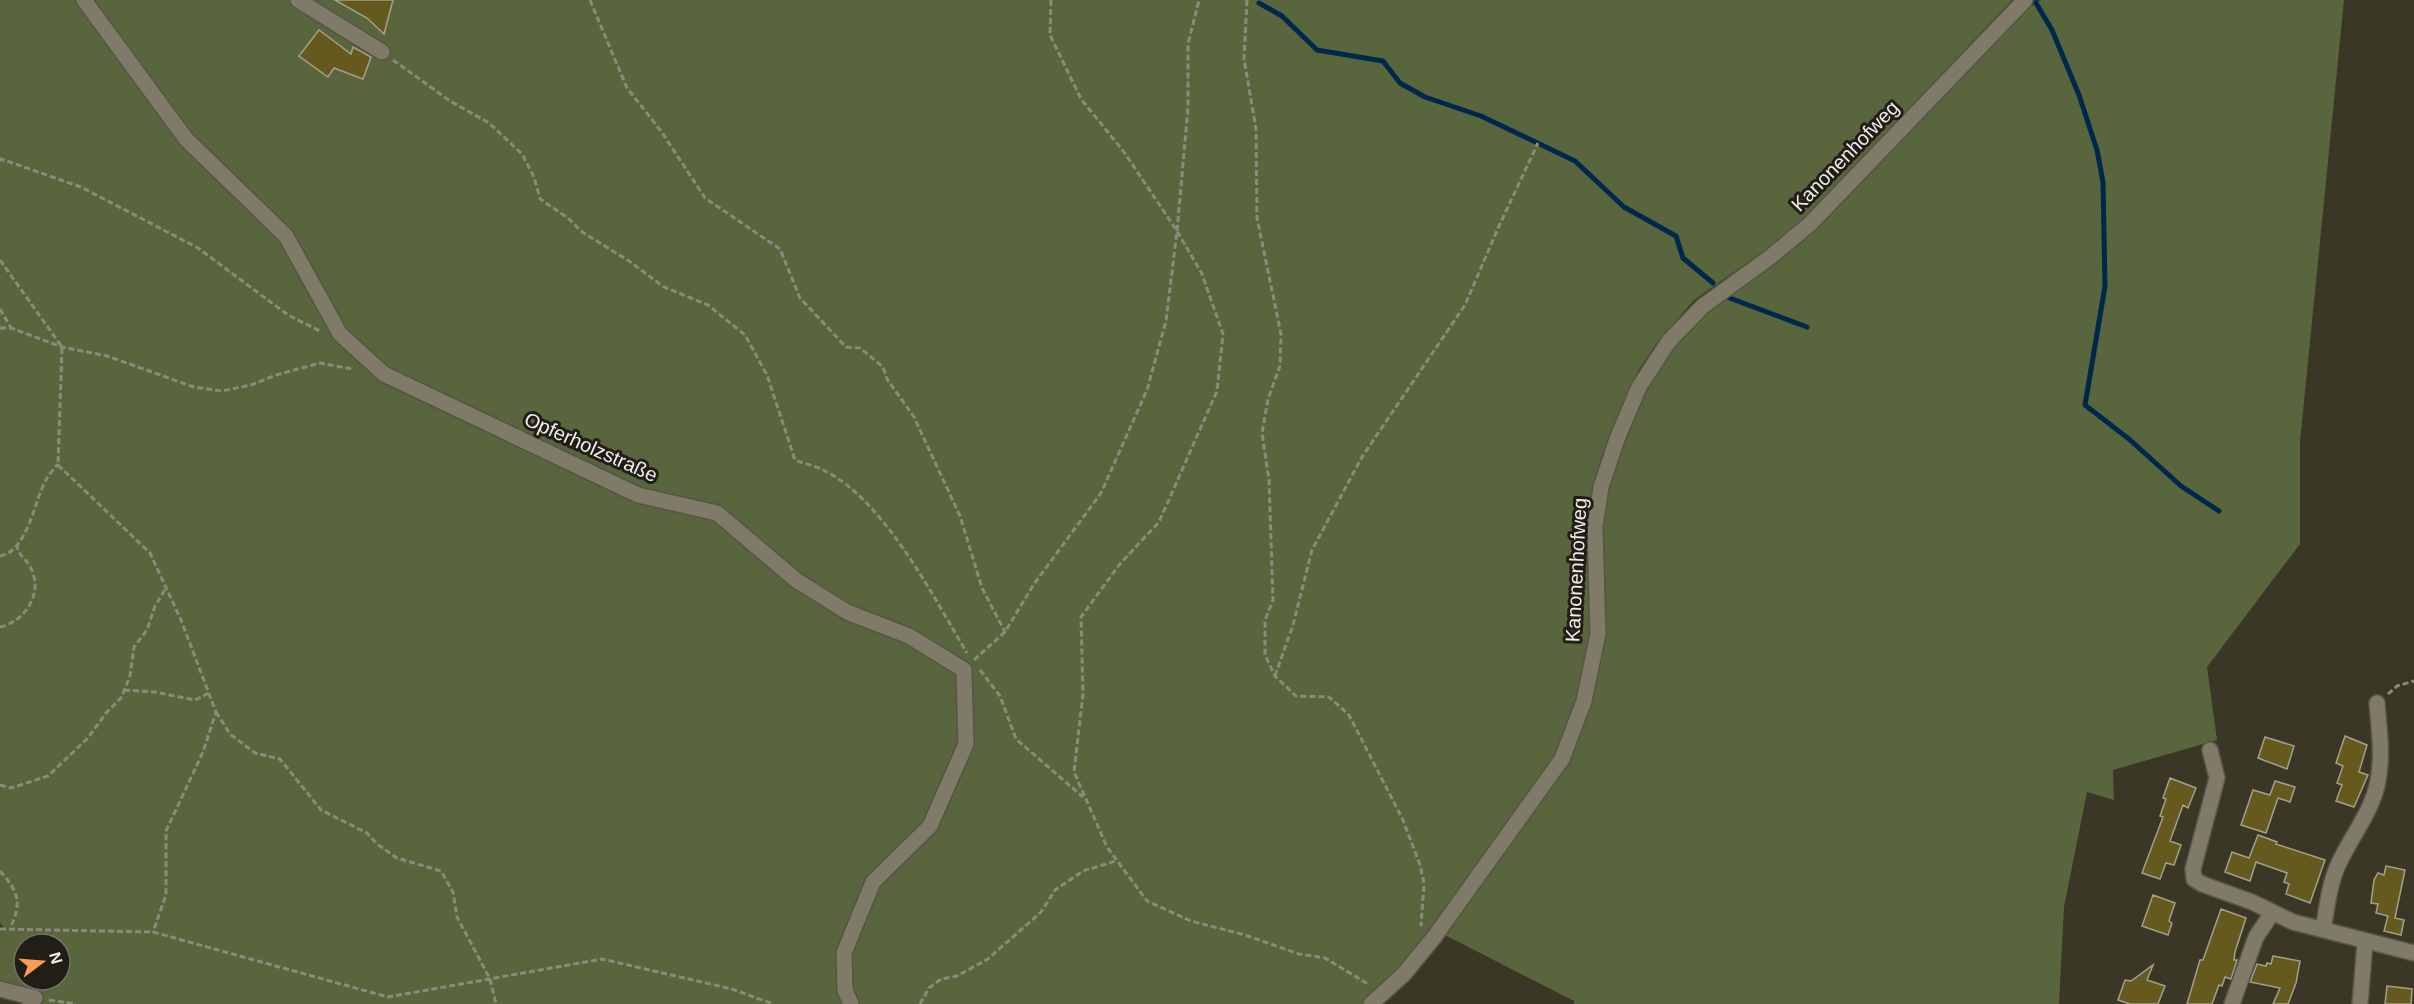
<svg xmlns="http://www.w3.org/2000/svg" width="2414" height="1004" font-family="Helvetica,sans-serif">
<style>
.green{fill:#59653d;fill-rule:evenodd}
.lines{fill:none;stroke-linecap:round;stroke-linejoin:round}
.stream{stroke:#00284c;stroke-width:5}
.building{fill:#65591e;stroke:#a4a08d;stroke-width:1.5}
.minor-casing{stroke:#575447;stroke-width:18}
.path{stroke:#8d8a7c;stroke-width:3;stroke-dasharray:6 3;stroke-linecap:butt}
.minor{stroke:#7f7b68;stroke-width:15}
.labels{text-anchor:middle;stroke-width:6;stroke-linejoin:round;paint-order:stroke}
.street-label{font-size:20px;fill:#f1efe5;stroke:#201e17}
</style>
<rect width="100%" height="100%" fill="#3a3726"/>
<path class="green" d="M0 0H2012L1794 230 1694 300 1656 344 1638 371 1602 455 1591 496 1586 540 1591 613 1606 490 1649 384 1689 328 1720 302 1798 245 1988 46 2024 11 2041 0H2344L2300 442V544L2207 667 2217 740 2113 770 2114 800 2087 792 2064 907 2059 1004H1574V1001L1439 932 1371 1004H30L0 989V931L5 929 0 923ZM24 944H60V980H24Z"/>
<g class="lines">
<path class="stream" d="M1259 3 1282 16 1317 50 1383 61 1400 83 1425 97 1481 116 1575 161 1624 207 1676 236 1683 258 1713 283
M2036 3 2052 30 2079 95 2097 150 2103 182 2105 286 2085 405 2129 439 2181 486 2219 511
M1727 297 1807 327"/>
</g>
<path class="building" d="M335 0H393L384 34 367 18Z
M319 30 351 54 353 47 371 57 363 79 334 68 328 77 299 56Z
M2345 736 2367 745 2359 772 2368 775 2354 807 2336 801 2342 785 2337 783 2343 766 2336 763Z
M2265 737 2294 746 2287 769 2258 758Z
M2170 778 2196 788 2188 808 2183 805 2170 841 2181 845 2174 865 2166 863 2160 879 2142 873 2163 817 2160 816 2166 799 2163 798Z
M2275 781 2295 787 2290 802 2278 798 2266 833 2241 825 2253 790 2270 795Z
M2258 835 2277 842 2276 844 2325 860 2310 903 2286 894 2289 884 2284 882 2287 873 2256 862 2250 881 2225 872 2232 852 2249 858Z
M2386 866 2405 870 2395 918 2404 920 2401 935 2384 931 2388 916 2376 913 2378 904 2371 903 2374 880 2378 873 2384 875Z
M2153 895 2175 903 2169 921 2172 923 2168 935 2142 926Z
M2221 909 2246 918 2235 952 2234 960H2237L2231 979 2225 977 2222 986 2219 985 2212 1004H2187L2200 960H2203Z
M2273 956 2300 961 2296 983 2288 1004H2273L2280 988 2250 982 2257 964 2266 966 2267 963 2271 964Z
M2153 965 2147 980 2165 986 2158 1004H2130L2118 1000 2125 980 2131 981Z
M2387 986 2412 989 2411 1004H2385Z"/>
<g class="lines">
<g class="minor-casing">
<path id="minor" d="M84 0 186 139 286 236 340 334 384 374 638 495 717 513 796 580 847 612 909 636 964 670 966 744 930 826 873 882 844 953 845 990 851 1004
M298 0 382 52
M2210 750 2217 778 2193 869 2194 879 2202 884 2252 902 2293 922 2414 953
M2323 930C2327 908 2329 884 2339 863 2352 835 2372 812 2378 781 2383 754 2379 729 2377 703
M0 989 35 998 30 1004
M1371 1004 1404 974 1435 936 1562 759 1584 701 1598 634 1595 527 1601 487 1617 439 1639 387 1669 341 1703 306 1769 258 1810 224 2025 0
M2232 1004 2256 937 2272 913
M2360 1004 2365 942"/>
</g>
<path class="path" d="M590 0 627 88 661 131 705 198 780 249 800 298 846 347 860 348 883 367 887 379 914 417 960 516 982 588 1005 632
M1051 0 1050 35 1081 99 1124 152 1177 231 1202 274 1223 334 1217 391 1159 522 1119 565 1081 617 1083 694 1074 772 1107 847 1147 901 1191 921 1245 935 1299 954 1325 958 1368 984
M1247 0 1244 59 1256 129 1257 218 1281 334 1280 366 1268 399 1262 433 1269 480 1273 600 1265 620V655L1275 676 1296 696 1329 697 1349 715 1403 820 1420 865 1424 883 1421 926
M393 60 450 101 489 123 522 154 534 177 540 199 568 218 582 232 629 261 664 287 708 305 745 335 767 375 795 460C805 464 816 466 825 471 884 500 934 598 967 653
M0 161 1 159 81 187 198 248 288 315 320 331
M0 260 62 347 58 465 150 553 181 620 216 712 203 752 166 831V895L153 932
M0 309 11 328
M0 328H11L62 347 107 356 194 387 222 391 251 385 276 375 320 363 352 369
M0 556C28 551 34 501 46 480 49 474 54 469 58 464
M0 627C27 621 45 590 29 565 24 557 19 556 17 546
M974 660 1005 632 1034 584 1101 493 1147 390 1166 321 1177 231 1188 108V44L1199 0
M980 670 1000 696 1016 739 1083 797
M1275 676 1293 625 1312 550 1362 457 1465 305 1499 226 1538 143
M124 690 155 692 195 700 209 693
M2388 694 2397 686 2414 681
M216 712 230 734 255 753 280 759 321 810 367 833 377 844 397 858 441 871 453 892 457 917 490 979 496 1004
M0 785 11 788 48 776 88 738 106 713 121 698 130 676 134 647 147 630 155 606 166 588
M0 871C19 892 22 903 10 928
M0 929 153 932 388 997 602 959 732 989 773 1004
M49 1000 76 1004
M920 1004 929 988 941 979 957 976 988 959 1041 912 1055 890 1083 871 1116 861"/>
<use href="#minor" class="minor"/>
</g>
<g class="labels">
<g class="street-label">
<text transform="translate(1845 156) rotate(-46)" y="7">Kanonenhofweg</text>
<text transform="translate(591 447) rotate(24)" y="7">Opferholzstraße</text>
<text transform="translate(1576 570) rotate(-87)" y="7">Kanonenhofweg</text>
</g>
</g>
<g transform="translate(42 962) rotate(74)"><circle r="28" fill="#201e17" stroke="#747269" stroke-width="1.5"/>
<path d="M0-4.5L10 22L0 15L-10 22Z" fill="#fd9c56"/>
<text y="-9" font-size="16" font-weight="bold" text-anchor="middle" fill="#f1efe5">N</text>
</g>
</svg>
